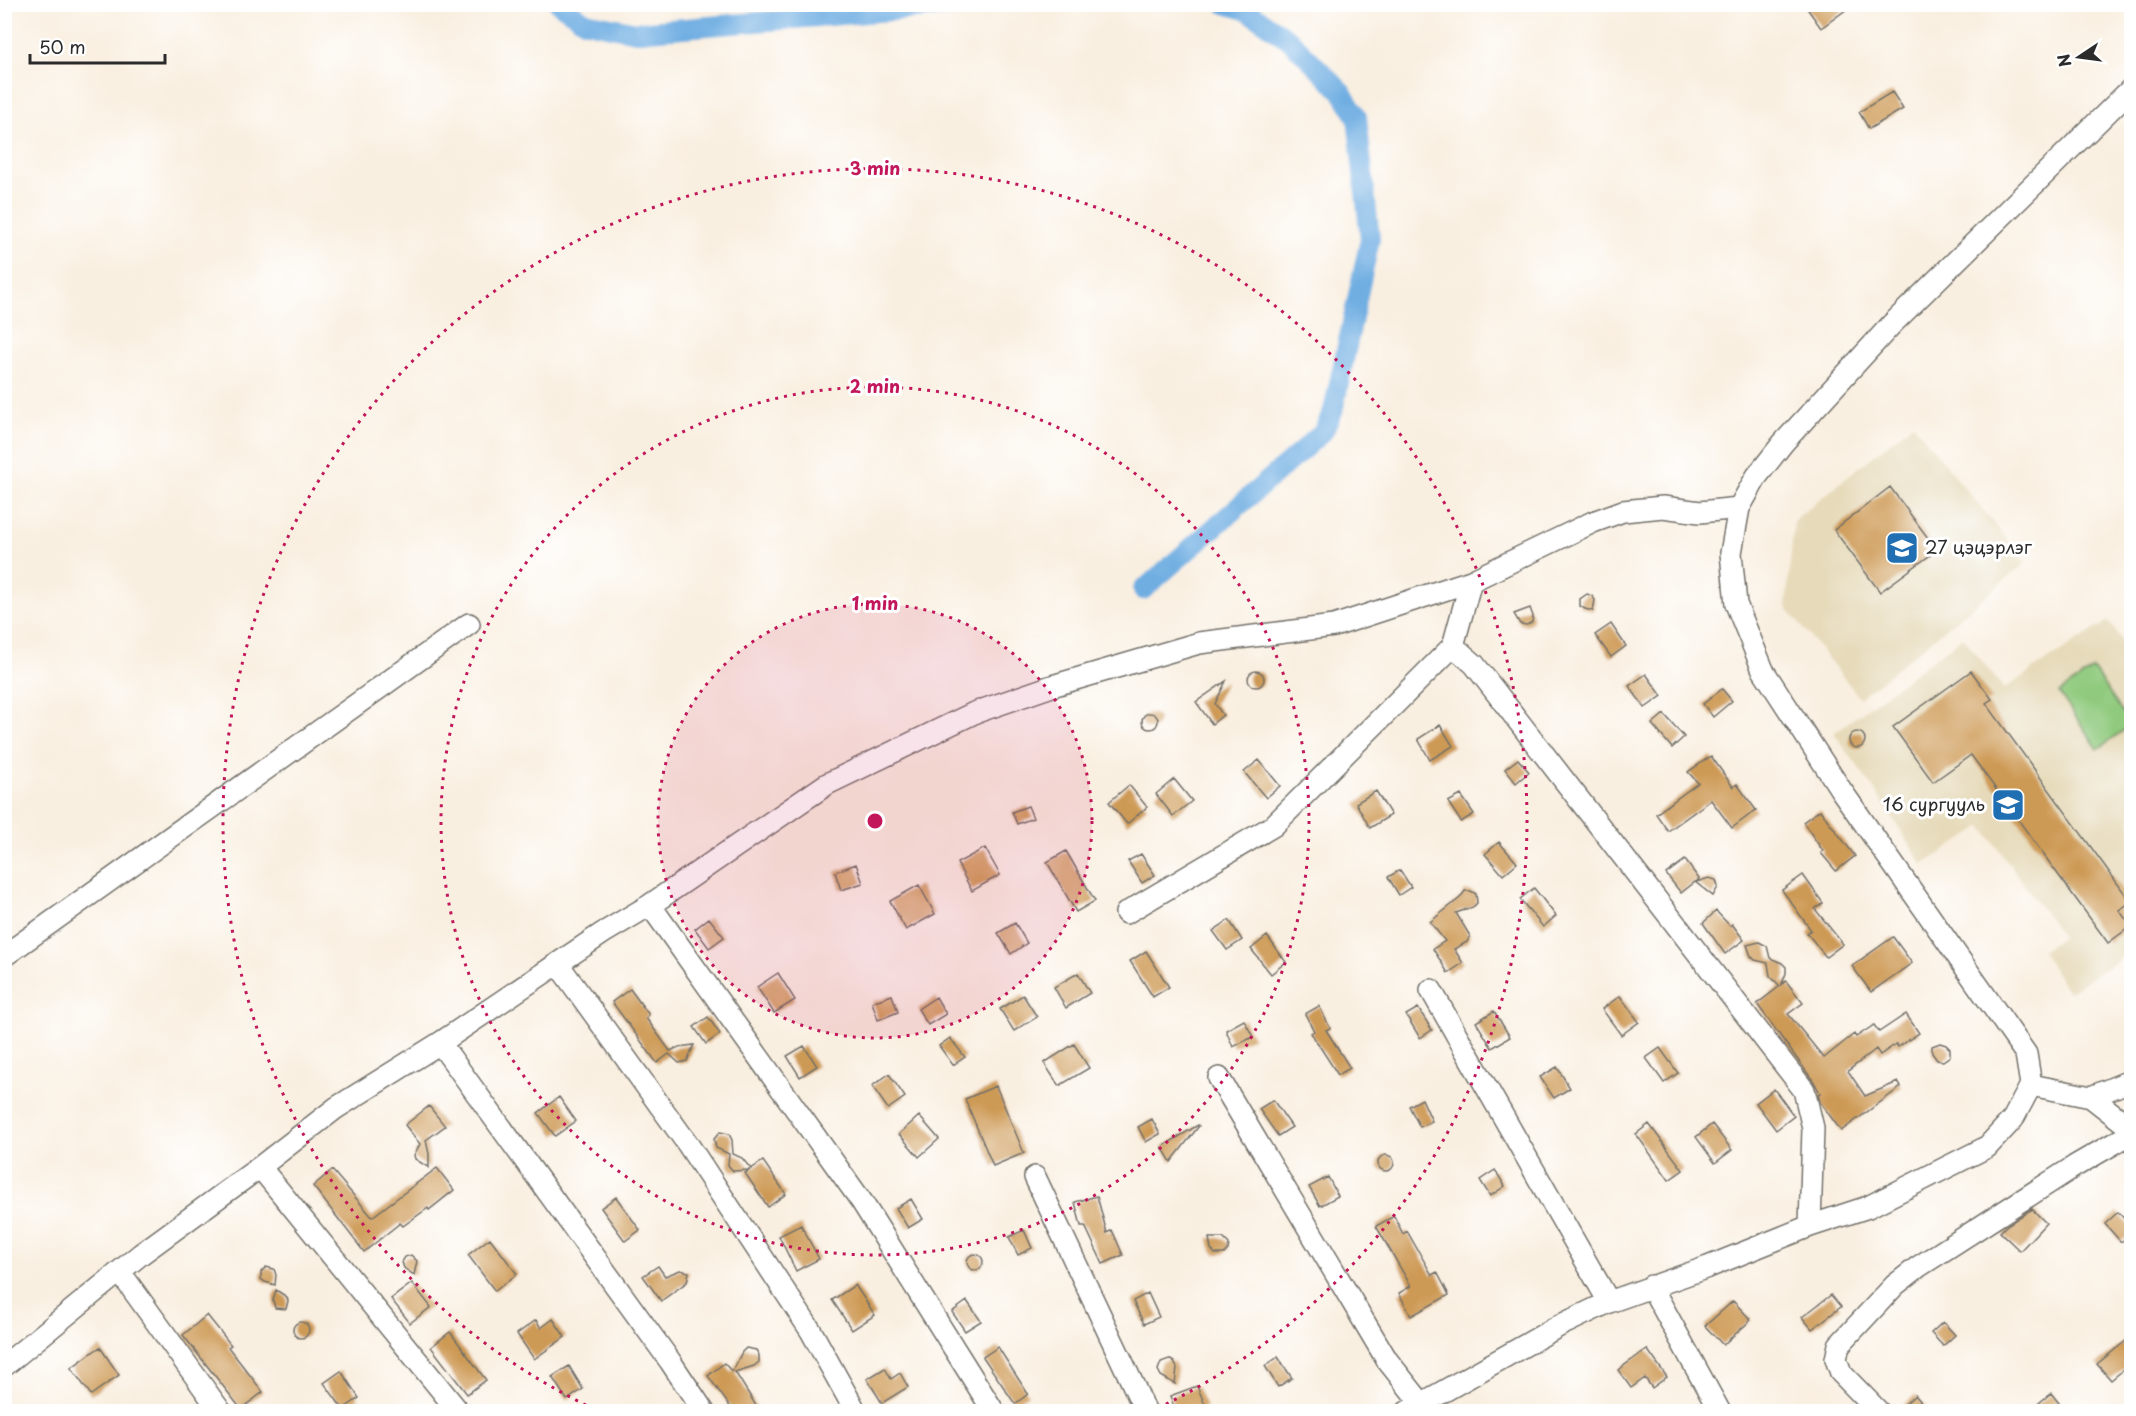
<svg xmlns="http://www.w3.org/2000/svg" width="2136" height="1416" font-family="'Playpen Sans',sans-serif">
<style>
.built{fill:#e6daba}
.green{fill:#90ca7e;stroke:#5e7a54;stroke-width:1.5}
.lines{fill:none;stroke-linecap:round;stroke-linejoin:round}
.canal{stroke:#6faee2;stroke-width:20}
.building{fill:#cd9a54}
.minor-casing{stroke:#73706a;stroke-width:24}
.minor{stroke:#fff;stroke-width:21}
.ring{fill:none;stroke:#c2185b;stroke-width:3;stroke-dasharray:3 6}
.labels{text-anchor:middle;stroke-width:6;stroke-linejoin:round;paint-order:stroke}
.poi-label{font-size:18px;fill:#2b2b2b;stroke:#fff;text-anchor:start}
.centre{fill:#c2185b;stroke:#fff;stroke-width:3}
.ring-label{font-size:18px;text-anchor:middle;font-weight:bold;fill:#c2185b;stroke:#fff;stroke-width:6;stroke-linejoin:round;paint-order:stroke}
</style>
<rect width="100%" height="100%" fill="#fff"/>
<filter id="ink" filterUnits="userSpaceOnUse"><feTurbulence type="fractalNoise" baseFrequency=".0167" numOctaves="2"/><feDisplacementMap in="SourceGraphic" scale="12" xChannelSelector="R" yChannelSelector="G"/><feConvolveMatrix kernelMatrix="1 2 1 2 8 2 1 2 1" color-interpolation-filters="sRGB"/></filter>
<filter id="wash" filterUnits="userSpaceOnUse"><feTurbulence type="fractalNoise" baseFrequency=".008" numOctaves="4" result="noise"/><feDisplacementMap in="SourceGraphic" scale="24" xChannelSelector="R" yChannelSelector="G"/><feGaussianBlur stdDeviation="1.35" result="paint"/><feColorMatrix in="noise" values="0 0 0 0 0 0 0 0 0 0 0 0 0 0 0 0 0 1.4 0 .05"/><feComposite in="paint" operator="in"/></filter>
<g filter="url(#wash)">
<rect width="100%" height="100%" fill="#f9efe0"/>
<path class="built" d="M1913 424 2026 563 1860 698 1786 607 1794 520Z
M2108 621 2131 653V952L2068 992 2042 951 2062 937 1982 826 1923 865 1871 785 1834 733 1963 637 2004 689Z"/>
<path class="green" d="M2093 669 2131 725 2098 749 2059 693Z"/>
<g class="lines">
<path class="canal" d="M559 4 586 22 636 32 976 4
M1143 590 1323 432 1333 411 1370 239 1357 117 1341 91 1291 41 1248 11 1225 4"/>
</g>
<g id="blocks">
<path class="building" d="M1804 4H1854L1821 28Z
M1892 92 1903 109 1869 129 1859 112Z
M1890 487 1937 550 1880 592 1834 530Z
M1587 594 1592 596 1595 600 1593 611 1585 609 1580 606V599Z
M1530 608 1533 616 1532 622 1527 625 1520 624 1514 614Z
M1611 624 1626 646 1611 657 1595 635Z
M1971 671 1992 699 1986 703 2131 902 2119 910 2131 926 2108 943 1971 755 1933 782 1893 727Z
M1248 679a8 8 0 1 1 16 0a8 8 0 1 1-16 0Z
M1646 674 1662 696 1645 708 1629 686Z
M1226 681 1215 704 1223 715 1212 724 1196 702Z
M1722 689 1732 701 1713 717 1703 704Z
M1142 721a8 8 0 1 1 16 0a8 8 0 1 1-16 0Z
M1664 714 1684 737 1672 748 1652 724Z
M1440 725 1453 746 1430 760 1418 739Z
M1849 740a8 8 0 1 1 16 0a8 8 0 1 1-16 0Z
M1711 756 1733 787 1737 784 1756 810 1732 828 1711 800 1668 831 1656 814 1698 783 1688 772Z
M1518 759 1529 772 1516 783 1505 769Z
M1259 760 1280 786 1266 798 1244 772Z
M1174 779 1192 801 1173 816 1156 794Z
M1129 785 1147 807 1127 824 1109 802Z
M1376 791 1391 815 1370 828 1356 803Z
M1461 795 1474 814 1461 822 1448 802Z
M1028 806 1033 818 1017 824 1012 812Z
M1820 810 1855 856 1836 871 1821 853 1823 851 1803 822Z
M1499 842 1517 863 1503 875 1485 854Z
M985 848 1000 875 972 891 957 863Z
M1066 851 1095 901 1076 912 1047 862Z
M1141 854 1155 875 1142 883 1128 861Z
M1685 860 1699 879 1696 882 1709 878 1716 880 1718 887 1713 896 1695 882 1681 893 1666 874Z
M856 864 863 883 841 890 835 872Z
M1400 870 1411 887 1399 895 1388 877Z
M1803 875 1823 903 1815 909 1843 944 1826 957 1807 933 1811 930 1782 890Z
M919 885 935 914 906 930 890 901Z
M1534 888 1556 916 1543 927 1520 899Z
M1465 891H1471L1476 894 1477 903 1473 907 1456 913 1470 936 1467 942 1454 949 1463 963 1448 973 1433 949 1445 941 1430 922 1460 898Z
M1716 911 1730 926 1732 924 1744 940 1725 954 1703 923Z
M709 918 724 937 709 948 695 929Z
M1229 920 1242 940 1227 950 1213 931Z
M1015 923 1027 943 1011 954 998 933Z
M1267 936 1286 962 1271 974 1251 949Z
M1893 937 1912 963 1871 992 1852 966Z
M1759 942 1767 946 1770 958 1782 963 1786 967V973L1782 984 1786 981 1803 1003 1788 1014 1824 1058 1854 1034 1856 1037 1874 1025 1879 1032 1906 1014 1919 1033 1898 1047 1896 1044 1880 1055 1876 1049 1848 1071 1865 1096 1898 1082 1901 1087 1841 1131 1820 1102 1818 1094 1820 1093 1814 1082 1757 1004 1780 986 1770 976 1768 963 1755 960 1751 956 1747 945Z
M1146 951 1169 987 1153 997 1130 961Z
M778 973 795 1000 774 1013 757 987Z
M1078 973 1090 993 1066 1008 1054 987Z
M630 989 649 1015 646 1018 670 1051 679 1047 694 1045 687 1061 679 1063 669 1054 657 1063 612 1002Z
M892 995 898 1012 878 1020 872 1002Z
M1023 995 1037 1017 1014 1031 1000 1009Z
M1620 996 1639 1022 1621 1035 1602 1009Z
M936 997 946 1014 928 1025 918 1009Z
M1319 1006 1330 1028 1326 1030 1350 1068 1338 1075 1311 1033 1314 1031 1305 1014Z
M1418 1008 1432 1030 1420 1038 1406 1015Z
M1494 1011 1510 1037 1492 1048 1476 1022Z
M708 1017 720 1034 706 1044 694 1027Z
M1244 1020 1253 1037 1233 1047 1226 1030Z
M950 1038 965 1057 953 1065 939 1046Z
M1940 1043 1946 1045 1950 1049V1056L1943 1061 1937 1060 1932 1053V1046Z
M1074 1044 1089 1068 1059 1086 1044 1063Z
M804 1046 817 1066 800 1077 787 1056Z
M1660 1048 1678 1073 1664 1083 1646 1058Z
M1557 1067 1570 1088 1554 1098 1540 1077Z
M889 1074 905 1097 888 1109 872 1086Z
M996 1086 1024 1153 993 1166 965 1099Z
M1774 1089 1794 1116 1776 1130 1756 1103Z
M559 1097 576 1121 555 1136 538 1113Z
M1422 1099 1432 1121 1420 1127 1409 1106Z
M1273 1100 1292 1127 1278 1136 1259 1109Z
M429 1106 445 1126 426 1140 429 1154V1168L415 1159 414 1155 420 1144 405 1125Z
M919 1116 939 1139 919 1157 899 1134Z
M1152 1119 1160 1134 1146 1142 1138 1127Z
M1649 1124 1683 1170 1669 1180 1636 1134Z
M1712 1124 1732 1150 1715 1163 1696 1137Z
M1198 1125 1199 1126 1171 1162 1162 1147Z
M720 1132 729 1134 732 1140 733 1154 742 1158 751 1169 763 1161 786 1194 768 1207 745 1173 750 1170 733 1171 728 1165 729 1154 716 1148 714 1139Z
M1378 1163a8 8 0 1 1 16 0a8 8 0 1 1-16 0Z
M437 1168 454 1190 429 1210 428 1208 403 1226 400 1223 364 1252 313 1186 332 1170 372 1217Z
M1495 1170 1505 1186 1490 1196 1480 1180Z
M1328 1177 1338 1196 1320 1206 1309 1187Z
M1097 1196 1107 1233 1112 1230 1123 1255 1103 1264 1085 1226H1081L1075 1202Z
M616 1197 640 1230 625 1241 601 1208Z
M911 1199 923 1219 908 1228 896 1208Z
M2032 1209 2046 1223 2020 1251 2000 1232 2007 1225Z
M2118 1212 2132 1227V1233L2121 1242 2105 1224Z
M1394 1216 1403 1234 1407 1231 1432 1275 1437 1272 1449 1295 1411 1316 1399 1293 1411 1286 1376 1226Z
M801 1225 819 1259 796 1271 779 1236Z
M1024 1230 1032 1248 1018 1255 1009 1237Z
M490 1238 517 1274 495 1291 468 1255Z
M1209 1238H1223L1229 1244 1228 1250 1224 1254H1215L1211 1249Z
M967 1262a8 8 0 1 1 16 0a8 8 0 1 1-16 0Z
M411 1255 417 1261 414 1275 404 1268 402 1262 405 1257Z
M658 1266 665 1276 680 1270 689 1272 687 1282 661 1301 643 1276Z
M266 1267 274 1269 276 1275 275 1285 265 1282 261 1279V1272Z
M412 1283 431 1307 410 1323 391 1299Z
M855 1285 875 1315 852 1330 832 1300Z
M276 1290 287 1297 288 1301 286 1309 275 1308 273 1300Z
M1148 1293 1159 1317 1144 1324 1133 1301Z
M1831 1295 1841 1307 1812 1329 1802 1317Z
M967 1301 981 1321 965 1331 952 1312Z
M1733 1301 1751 1320 1723 1345 1705 1326Z
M207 1315 231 1345 228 1347 263 1392 241 1409 183 1335Z
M553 1319 565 1337 534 1359 517 1334 536 1320 541 1328Z
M1943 1322 1955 1335 1943 1346 1931 1333Z
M293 1330a8 8 0 1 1 16 0a8 8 0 1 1-16 0Z
M450 1332 486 1380 467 1394 431 1347Z
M2132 1336V1363L2111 1380 2097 1364Z
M100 1347 119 1375 91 1395 71 1368Z
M998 1347 1028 1394 1015 1404 983 1357Z
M746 1348 756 1350 759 1355V1362L754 1366 735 1372 760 1412H734L708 1376 724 1363 732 1372 742 1352Z
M1647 1349 1667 1377 1652 1388 1645 1378 1631 1388 1618 1370Z
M1278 1357 1292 1378 1278 1387 1265 1366Z
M1169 1359 1174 1362 1177 1368 1175 1384 1161 1376 1158 1370 1161 1362Z
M569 1366 583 1389 567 1400 552 1377Z
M885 1368 891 1379 900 1373 908 1387 882 1403 867 1379Z
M341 1371 359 1398 343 1409 324 1383Z
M1197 1386 1206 1407 1195 1412H1176L1170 1396Z
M2051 1393 2066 1412H2028Z
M1915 1395 1930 1412H1896Z"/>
</g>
</g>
<g filter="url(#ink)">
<use href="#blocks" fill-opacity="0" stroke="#73706a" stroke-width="1.5"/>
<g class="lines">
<g class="minor-casing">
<path id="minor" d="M1453 646 1474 664 1804 1090 1813 1128 1810 1226
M650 905 862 1202 994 1412
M1126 913 1273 826 1453 646 1471 581
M4 956 469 624
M558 964 687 1143 811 1331 856 1412
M1431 990 1609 1302
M440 1043 670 1361 704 1412
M1219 1078 1387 1360 1421 1403
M2031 1085 2091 1097 2132 1129
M2091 1097 2132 1080
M260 1167 459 1412
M1035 1177 1146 1412
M120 1272 221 1412
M1651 1286 1720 1412
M4 1366 141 1254 260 1167 336 1108 440 1043 603 933 650 905 827 784 974 713 1052 686 1199 643 1334 626 1471 581 1593 522 1623 511 1663 507 1700 512 1739 508
M1407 1412 1559 1326 1609 1302 1708 1267 1810 1226 1868 1207 1987 1147 2013 1119 2031 1085 2026 1054 1841 790 1763 670 1736 604 1731 553 1739 508 1757 476 1783 443 1891 325 2132 88
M1879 1412 1841 1373 1836 1359 1839 1345 1895 1285 1918 1267 2075 1166 2132 1133"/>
</g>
<use href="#minor" class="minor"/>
</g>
</g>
<circle cx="875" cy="821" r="217" fill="#c2185b" fill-opacity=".12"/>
<g class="ring">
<circle cx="875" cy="821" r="217"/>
<circle cx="875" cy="821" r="434"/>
<path d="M594 1409A652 652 0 1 1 1156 1409"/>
</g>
<defs>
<g id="school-square" transform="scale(1.725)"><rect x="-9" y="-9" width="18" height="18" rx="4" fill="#1f6fb2" stroke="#fff"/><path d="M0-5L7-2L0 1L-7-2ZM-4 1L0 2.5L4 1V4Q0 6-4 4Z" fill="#fff"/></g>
</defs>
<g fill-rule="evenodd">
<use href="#school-square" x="1902" y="548"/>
<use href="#school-square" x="2008" y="805"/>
</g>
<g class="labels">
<g class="poi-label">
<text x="1925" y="554">27 цэцэрлэг</text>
<text x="1985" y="811" text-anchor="end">16 сургууль</text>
</g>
</g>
<circle cx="875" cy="821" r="9" class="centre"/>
<g class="ring-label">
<text x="875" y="175">3 min</text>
<text x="875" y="393">2 min</text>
<text x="875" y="610">1 min</text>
</g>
<rect width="2136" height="1416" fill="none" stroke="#fff" stroke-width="24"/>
<g transform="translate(2079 57) rotate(257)" stroke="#ffffff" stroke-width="4.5" paint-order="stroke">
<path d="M0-4.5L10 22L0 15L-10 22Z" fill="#2b2b2b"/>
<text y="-9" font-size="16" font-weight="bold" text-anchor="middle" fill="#2b2b2b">N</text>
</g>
<path d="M30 54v9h135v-9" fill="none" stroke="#2b2b2b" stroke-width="3"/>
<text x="39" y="54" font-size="18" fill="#2b2b2b" stroke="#ffffff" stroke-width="4.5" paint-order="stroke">50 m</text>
</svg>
